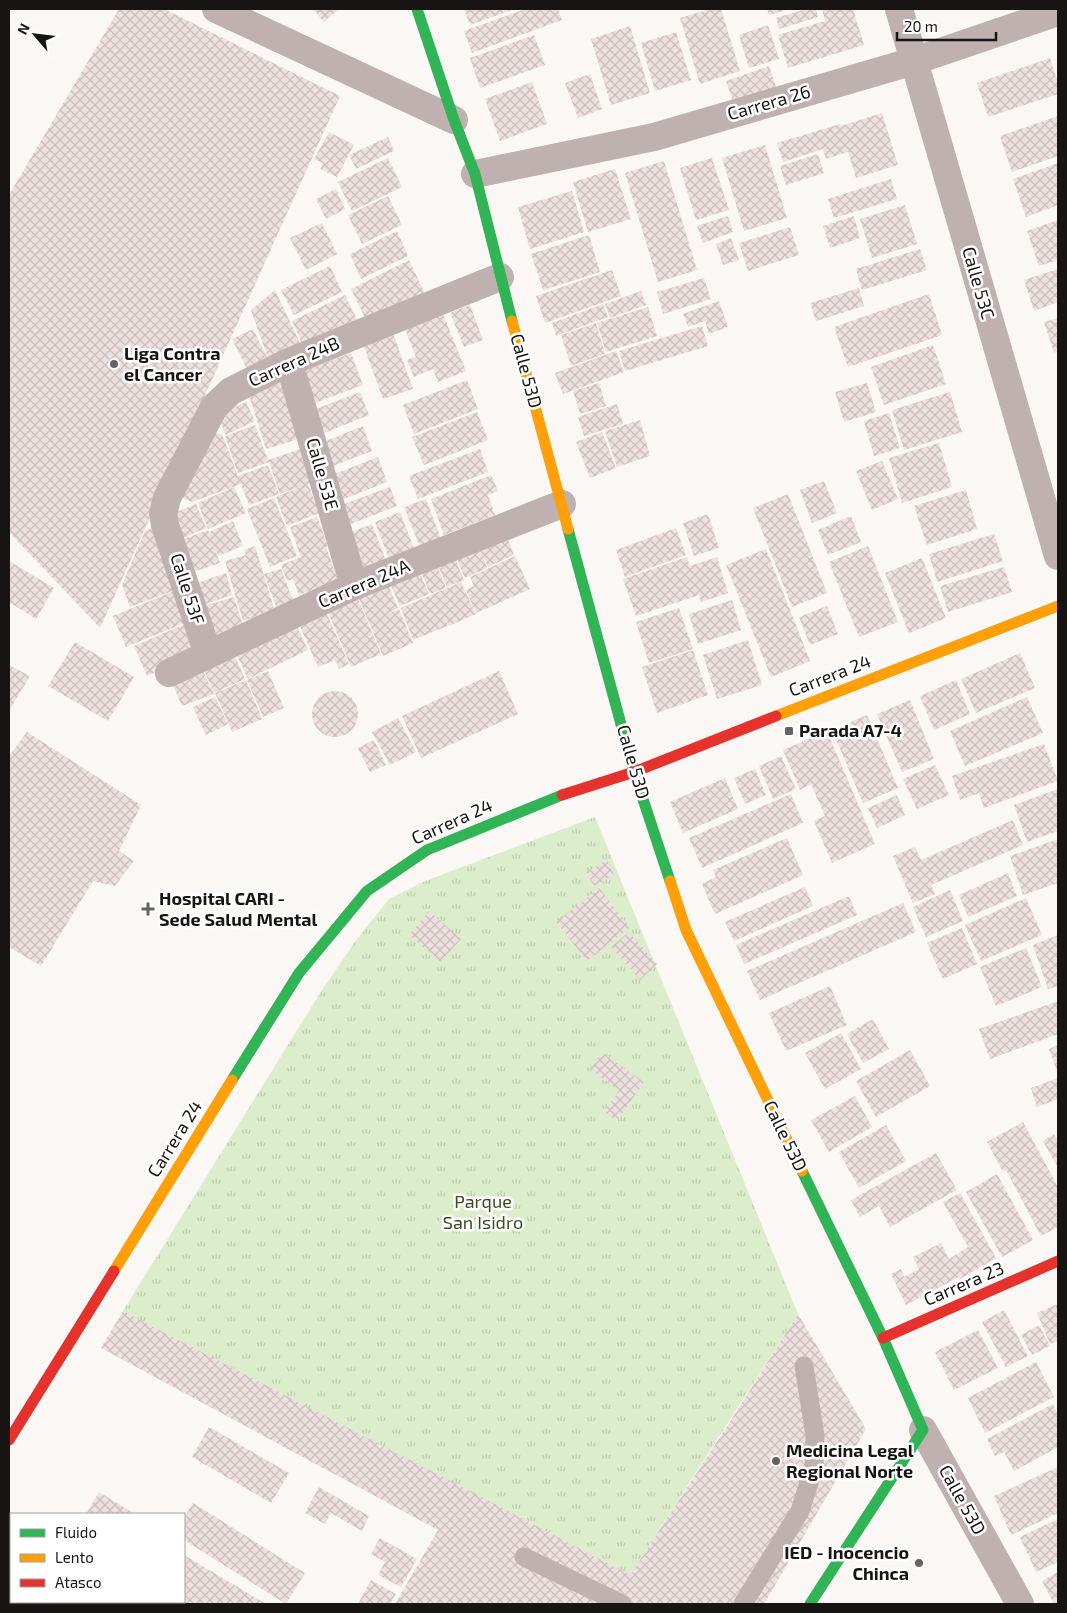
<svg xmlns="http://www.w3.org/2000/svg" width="1067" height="1613" font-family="'Exo 2',sans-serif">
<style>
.park{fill:url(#park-tufts)}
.building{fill:url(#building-cross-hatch)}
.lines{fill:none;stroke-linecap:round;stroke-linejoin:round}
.lane{stroke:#bfb1b0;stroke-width:19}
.street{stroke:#bfb1b0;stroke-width:28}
.fast{stroke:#30b455;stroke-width:11}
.slow{stroke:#ff9f0a;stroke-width:11}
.jam{stroke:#e5322d;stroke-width:11}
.poi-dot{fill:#676362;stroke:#fff;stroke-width:2}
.labels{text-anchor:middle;stroke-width:5;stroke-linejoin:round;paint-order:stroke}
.street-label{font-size:18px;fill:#171413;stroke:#fff}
.poi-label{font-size:18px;font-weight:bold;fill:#171413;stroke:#fff;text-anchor:start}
.park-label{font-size:18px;fill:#344f1b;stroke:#fff}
</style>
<defs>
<pattern id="park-tufts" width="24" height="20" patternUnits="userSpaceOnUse" patternTransform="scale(1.25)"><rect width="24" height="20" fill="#dcedcc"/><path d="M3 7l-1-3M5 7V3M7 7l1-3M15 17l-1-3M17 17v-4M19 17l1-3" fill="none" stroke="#bccaae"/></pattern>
<pattern id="building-cross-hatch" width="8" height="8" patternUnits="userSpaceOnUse" patternTransform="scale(1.25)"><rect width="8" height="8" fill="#ede0df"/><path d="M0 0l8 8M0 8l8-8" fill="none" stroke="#cabfbe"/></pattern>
</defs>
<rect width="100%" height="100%" fill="#fbf7f5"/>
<path class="park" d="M595 817 798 1314 630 1575 123 1311 322 990 357 939 389 899 425 881Z"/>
<path class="building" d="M119 9H164L340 96 100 628 9 532V195Z
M313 9H339L324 22Z
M464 9H514L470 25Z
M525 9H558L562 20 472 53 464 31Z
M710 9H721L740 71 700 84 680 18Z
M767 9H790L769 15Z
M806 9H816L818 17 779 29 776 18Z
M822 9H853L864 45 788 68 778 35 825 21Z
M768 25 779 59 749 68 739 35Z
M630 26 650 93 611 105 591 39Z
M676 32 691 80 655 91 641 43Z
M534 35 545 65 480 88 470 58Z
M1050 58 1058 83V94L988 117 977 83Z
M769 66 777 90 734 104 726 81Z
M590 74 602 109 578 118 565 83Z
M532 82 547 124 500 141 485 99Z
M882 113 898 165 856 178 848 152 826 159 823 149 783 162 777 143 840 124 841 126Z
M1058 116V156L1012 172 1000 136Z
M329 132 354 145 337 177 320 169 323 163 314 159Z
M388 137 394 151 356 169 349 155Z
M765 145 787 218 744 231 722 158Z
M818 154 824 173 786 185 780 166Z
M388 158 402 187 352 211 338 182Z
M712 158 729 210 696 220 680 168Z
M664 161 697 270 658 282 625 173Z
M1058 163V205L1026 217 1013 179Z
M615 169 631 219 588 232 573 182Z
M891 179 897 199 834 218 828 199Z
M336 189 345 209 326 219 316 199Z
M572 191 584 232 530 249 518 207Z
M388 196 402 225 362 244 348 215Z
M905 205 917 244 872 258 860 219Z
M728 216 733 232 703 243 697 226Z
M854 216 860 238 830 248 823 226Z
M1058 220V260L1039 266 1027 231Z
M322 223 337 254 306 270 290 238Z
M790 227 799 255 748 271 739 243Z
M397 231 408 256 361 279 350 254Z
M589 235 600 272 543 290 531 254Z
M731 238 739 260 723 265 716 244Z
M920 249 927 270 862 290 856 269Z
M409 260 426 296 368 324 351 289Z
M330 266 342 292 294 315 281 290Z
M1058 269V302L1034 311 1024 280Z
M612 270 621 296 545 323 536 296Z
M704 278 711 299 663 314 657 292Z
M859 288 864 306 816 321 810 303Z
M275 290 300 343 268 358 251 310Z
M641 291 646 305 610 318 605 304Z
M929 294 942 335 848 367 834 327Z
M345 295 357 320 303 346 292 321Z
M719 301 728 327 709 334 705 321 688 327 683 314Z
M603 304 608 317 556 336 552 323Z
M470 305 483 340 464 347 450 313Z
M648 307 657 336 606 352 597 323Z
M443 314 466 371 438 382 433 369 414 377 407 360 416 357 405 329Z
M1058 318V351L1054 353 1044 322Z
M596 323 605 354 571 366 561 335Z
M702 326 708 346 625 371 619 351Z
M253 329 268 359 247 369 232 339Z
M393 333 413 389 383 399 363 344Z
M933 345 946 384 884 405 871 367Z
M616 351 624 372 563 394 555 373Z
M351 353 363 385 312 404 300 372Z
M467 380 478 409 414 434 403 405Z
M280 381 299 439 266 449 248 392Z
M599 383 606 406 580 414 573 391Z
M867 383 876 412 844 422 835 392Z
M360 392 369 415 317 436 308 412Z
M950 392 962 432 904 450 892 410Z
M246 402 255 421 226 435 217 415Z
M617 404 623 424 584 436 578 417Z
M477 412 488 440 424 465 412 437Z
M889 413 900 448 874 456 864 421Z
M640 420 650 456 617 467 605 431Z
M255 425 268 460 300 449 312 483 308 484 319 513 287 526 276 497 302 486 280 494 269 462 238 473 225 436Z
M363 426 372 451 330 467 321 443Z
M602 432 616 468 590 478 576 442Z
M207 433 222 434 238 476 268 465 279 494 249 505 241 484 192 502 176 495Z
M939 443 952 487 902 503 889 458Z
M480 449 488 472 418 499 409 476Z
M378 457 387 482 336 502 327 477Z
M882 461 898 499 872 510 856 471Z
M491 475 498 491 488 495 495 515 444 535 431 499Z
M824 481 837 513 812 523 800 490Z
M234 487 246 513 208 529 198 503Z
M390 487 397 506 346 526 339 506Z
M966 490 977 529 927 545 914 506Z
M788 494 827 593 792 607 753 508Z
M274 498 297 556 270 567 247 509Z
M426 499 441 539 420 547 404 507Z
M196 504 206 528 181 539 171 514Z
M400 512 415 551 390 561 375 522Z
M708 514 719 548 694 556 683 523Z
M851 516 861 542 828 555 818 530Z
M317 517 328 546 326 547 338 580 299 595 293 579 287 581 281 565 301 557 290 527Z
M233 521 243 546 218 556 212 542 220 563 190 573 178 541 208 530 209 532Z
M372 524 388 566 360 577 344 535Z
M157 527 178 589 130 607 122 585 145 531Z
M676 528 686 555 625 577 616 550Z
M504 529 514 555 488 567 482 554 487 568 465 578 454 553Z
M994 534 1003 561 937 582 929 554Z
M255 546 275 612 243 621 225 561 246 555 244 550Z
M868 546 898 622 859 637 829 562Z
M766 549 810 661 771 677 726 565Z
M452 551 464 580 447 587 435 558Z
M515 556 530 589 476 613 466 590 474 586 470 577Z
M687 557 690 566 717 557 728 593 701 602 699 595 636 616 623 579Z
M434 558 446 588 430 594 418 564Z
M922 558 946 618 909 633 885 573Z
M9 561 54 588 36 619 9 602Z
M417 566 429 594 400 606 388 579Z
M1004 567 1012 592 948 612 940 586Z
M281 569 294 603 277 609 264 574Z
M226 573 232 595 203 605 197 583Z
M386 580 398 608 387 614 399 609 413 643 383 656 356 592Z
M461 582 476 614 449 626 446 620 448 626 413 640 401 608Z
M174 591 187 622 126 647 113 616Z
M356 594 381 654 351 667 326 607Z
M234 597 243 626 213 636 204 606Z
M732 600 741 630 698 644 689 614Z
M827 606 838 634 810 645 799 617Z
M679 608 693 649 649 663 636 622Z
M325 610 349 664 339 669 335 660 318 667 298 622Z
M185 624 198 655 147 676 134 646Z
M296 624 308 650 248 679 236 653Z
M748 640 762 685 717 699 703 655Z
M75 642 134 677 108 721 48 686Z
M693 650 708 695 657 713 642 667Z
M1020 653 1035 688 976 713 961 679Z
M234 654 245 679 214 693 203 668Z
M9 665 30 676 9 711Z
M202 669 214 694 182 706 172 683Z
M268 671 284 708 263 717 247 680Z
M499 671 518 714 421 758 402 716Z
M246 680 262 719 232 732 215 693Z
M956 680 970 714 934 730 920 696Z
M312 714a23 23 0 1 1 46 0a23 23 0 1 1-46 0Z
M215 697 228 724 206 735 193 707Z
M1027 697 1043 733 965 766 950 731Z
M910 700 934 759 902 772 877 714Z
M867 715 898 788 863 803 832 730Z
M398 718 416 752 390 765 372 732Z
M827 731 875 844 832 863 814 821 825 816 811 784 800 790 783 750Z
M27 732 141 805 119 851 134 861 115 886 93 881 41 966 9 947V756Z
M374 740 386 765 370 772 358 748Z
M1044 744 1058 781 984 808 979 793 960 800 952 776Z
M781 756 796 789 773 799 759 766Z
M935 765 949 795 917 809 903 779Z
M755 769 766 795 745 804 734 778Z
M725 778 738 809 683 833 670 802Z
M1058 789V831L1027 842 1014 805Z
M791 794 803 823 702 868 689 838Z
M897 795 905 815 877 828 868 808Z
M1013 820 1023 845 931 885 935 894 913 903 893 856 915 847 921 860Z
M787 838 803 875 715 914 702 884 716 877 713 870Z
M1058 839V883L1023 895 1010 856Z
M607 860 614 875 594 886 586 872Z
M1008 873 1017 896 968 917 959 895Z
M805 887 813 906 734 941 725 922Z
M599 888 630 927 587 961 556 922Z
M950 890 963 921 926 937 913 907Z
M849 896 857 915 744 964 736 945Z
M1026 898 1042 935 981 961 965 925Z
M903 903 916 932 760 1000 747 971Z
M429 911 461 939 441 962 409 935Z
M962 928 977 964 943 979 927 943Z
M629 932 657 964 640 980 611 947Z
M1058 935V986L1048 989 1033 945Z
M1026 948 1042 987 996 1006 980 967Z
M830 986 847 1025 786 1051 769 1013Z
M1058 1001V1034L990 1059 979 1029Z
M873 1019 889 1049 863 1063 847 1034Z
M841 1033 861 1069 825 1089 805 1053Z
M1058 1045V1074L1049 1049Z
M910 1050 930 1086 876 1117 856 1081Z
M602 1053 644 1082 617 1121 604 1112 619 1091 590 1069Z
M1058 1078V1099L1037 1107 1031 1088Z
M855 1096 872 1127 829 1152 811 1120Z
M1023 1122 1058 1187V1227L1041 1236 1006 1170 1003 1172 987 1142Z
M886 1125 906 1161 859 1188 839 1152Z
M1054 1134 1058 1141V1168L1043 1141Z
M936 1153 957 1190 890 1227 879 1206 860 1217 851 1200Z
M997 1174 1033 1240 1002 1257 966 1192Z
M960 1193 996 1258 960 1279 959 1277 906 1305 891 1274 901 1269 904 1277 919 1269 913 1257 941 1243 949 1259 968 1247 943 1202Z
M1058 1304V1341L1050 1344 1037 1313Z
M1004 1310 1028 1356 1006 1367 982 1322Z
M123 1311 474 1493 630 1575 726 1428 798 1314 866 1429 764 1604H395L438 1530 101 1348Z
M1039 1325 1050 1346 1032 1355 1021 1335Z
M978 1330 998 1368 954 1390 935 1352Z
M1036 1362 1054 1397 985 1433 968 1398Z
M1053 1404 1058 1415V1447L1014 1471 1004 1452 995 1456 987 1439Z
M209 1427 289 1473 271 1503 192 1457Z
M1058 1467V1513L1011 1535 994 1496Z
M319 1487 369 1516 362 1531 331 1513 325 1524 305 1513Z
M99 1492 135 1514H86Z
M193 1503 305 1573 286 1604 184 1540V1518Z
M1058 1519V1562L1036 1572 1020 1537Z
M380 1538 417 1559 401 1587 378 1575 385 1562 371 1554Z
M184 1555 266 1604H127L129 1602H184Z
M1058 1572V1604H1054L1042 1581Z
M371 1580 396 1594 390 1604H358Z
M41 1602H78L76 1604H39Z"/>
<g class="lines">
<path class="lane" d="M524 1557 622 1604
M743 1604 800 1511 814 1467 815 1436 804 1366"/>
<path class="street" d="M216 9 454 120
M899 9 1058 556
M475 174 654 137 914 61 1058 12
M289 362 354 586
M208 654 165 525 163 514 167 498 214 407 231 391 289 362 500 277
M169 673 354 586 562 504
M923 1430 1020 1604"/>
<path class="fast" d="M417 9 454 120 475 174 512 321
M568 529 634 772 670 881
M232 1080 299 973 367 891 427 850 562 795
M802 1171 883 1338 923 1430 810 1604"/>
<path class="slow" d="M512 321 568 529
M776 716 1058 606
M670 881 686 930 802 1171
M114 1271 232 1080"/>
<path class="jam" d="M562 795 634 772 776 716
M883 1338 1058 1261
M9 1440 114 1271"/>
</g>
<g class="poi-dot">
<circle cx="114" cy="364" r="5"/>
<rect x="784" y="726" width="10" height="10" rx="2.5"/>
<path d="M145.5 901.5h5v5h5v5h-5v5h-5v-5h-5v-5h5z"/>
<circle cx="776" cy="1461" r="5"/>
<circle cx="919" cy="1563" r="5"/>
</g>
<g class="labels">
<g class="street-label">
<text transform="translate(769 103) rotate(-16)" y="6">Carrera 26</text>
<text transform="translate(978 283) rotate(74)" y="6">Calle 53C</text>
<text transform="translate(294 362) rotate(-24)" y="6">Carrera 24B</text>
<text transform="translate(526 371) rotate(75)" y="6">Calle 53D</text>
<text transform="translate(322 474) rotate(74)" y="6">Calle 53E</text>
<text transform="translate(364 584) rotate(-23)" y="6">Carrera 24A</text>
<text transform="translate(187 589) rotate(72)" y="6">Calle 53F</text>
<text transform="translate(830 676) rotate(-21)" y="6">Carrera 24</text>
<text transform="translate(633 762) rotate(74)" y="6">Calle 53D</text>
<text transform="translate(452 822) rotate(-24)" y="6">Carrera 24</text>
<text transform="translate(785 1136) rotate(64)" y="6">Calle 53D</text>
<text transform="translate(175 1139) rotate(-58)" y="6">Carrera 24</text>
<text transform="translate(964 1284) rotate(-23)" y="6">Carrera 23</text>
<text transform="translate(962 1500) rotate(61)" y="6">Calle 53D</text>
</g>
<g class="poi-label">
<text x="124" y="360">Liga Contra<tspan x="124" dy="21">el Cancer</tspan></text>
<text x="799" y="737">Parada A7-4</text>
<text x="159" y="905">Hospital CARI -<tspan x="159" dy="21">Sede Salud Mental</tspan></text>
<text x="786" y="1457">Medicina Legal<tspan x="786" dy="21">Regional Norte</tspan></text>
<text x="909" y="1559" text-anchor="end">IED - Inocencio<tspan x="909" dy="21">Chinca</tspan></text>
</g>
<g class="park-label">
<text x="483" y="1208">Parque<tspan x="483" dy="21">San Isidro</tspan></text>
</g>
</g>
<rect width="1067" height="1613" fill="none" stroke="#171413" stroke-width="20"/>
<rect x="10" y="1513" width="175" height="90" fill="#ffffff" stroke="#a2a1a1"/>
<rect x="20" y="1529" width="25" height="8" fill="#30b455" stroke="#a2a1a1"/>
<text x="55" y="1538" font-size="15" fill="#171413">Fluido</text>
<rect x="20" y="1554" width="25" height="8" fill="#ff9f0a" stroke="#a2a1a1"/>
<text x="55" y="1563" font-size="15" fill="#171413">Lento</text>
<rect x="20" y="1579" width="25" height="8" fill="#e5322d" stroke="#a2a1a1"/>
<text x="55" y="1588" font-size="15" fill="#171413">Atasco</text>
<g transform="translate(35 35) rotate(298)" stroke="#ffffff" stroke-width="4" paint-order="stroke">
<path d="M0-4L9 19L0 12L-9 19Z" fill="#171413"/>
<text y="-8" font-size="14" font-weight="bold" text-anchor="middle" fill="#171413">N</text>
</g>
<path d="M897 32v8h99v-8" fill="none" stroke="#171413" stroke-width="2.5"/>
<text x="904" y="32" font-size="15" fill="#171413" stroke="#ffffff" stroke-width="4" paint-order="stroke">20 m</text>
</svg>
